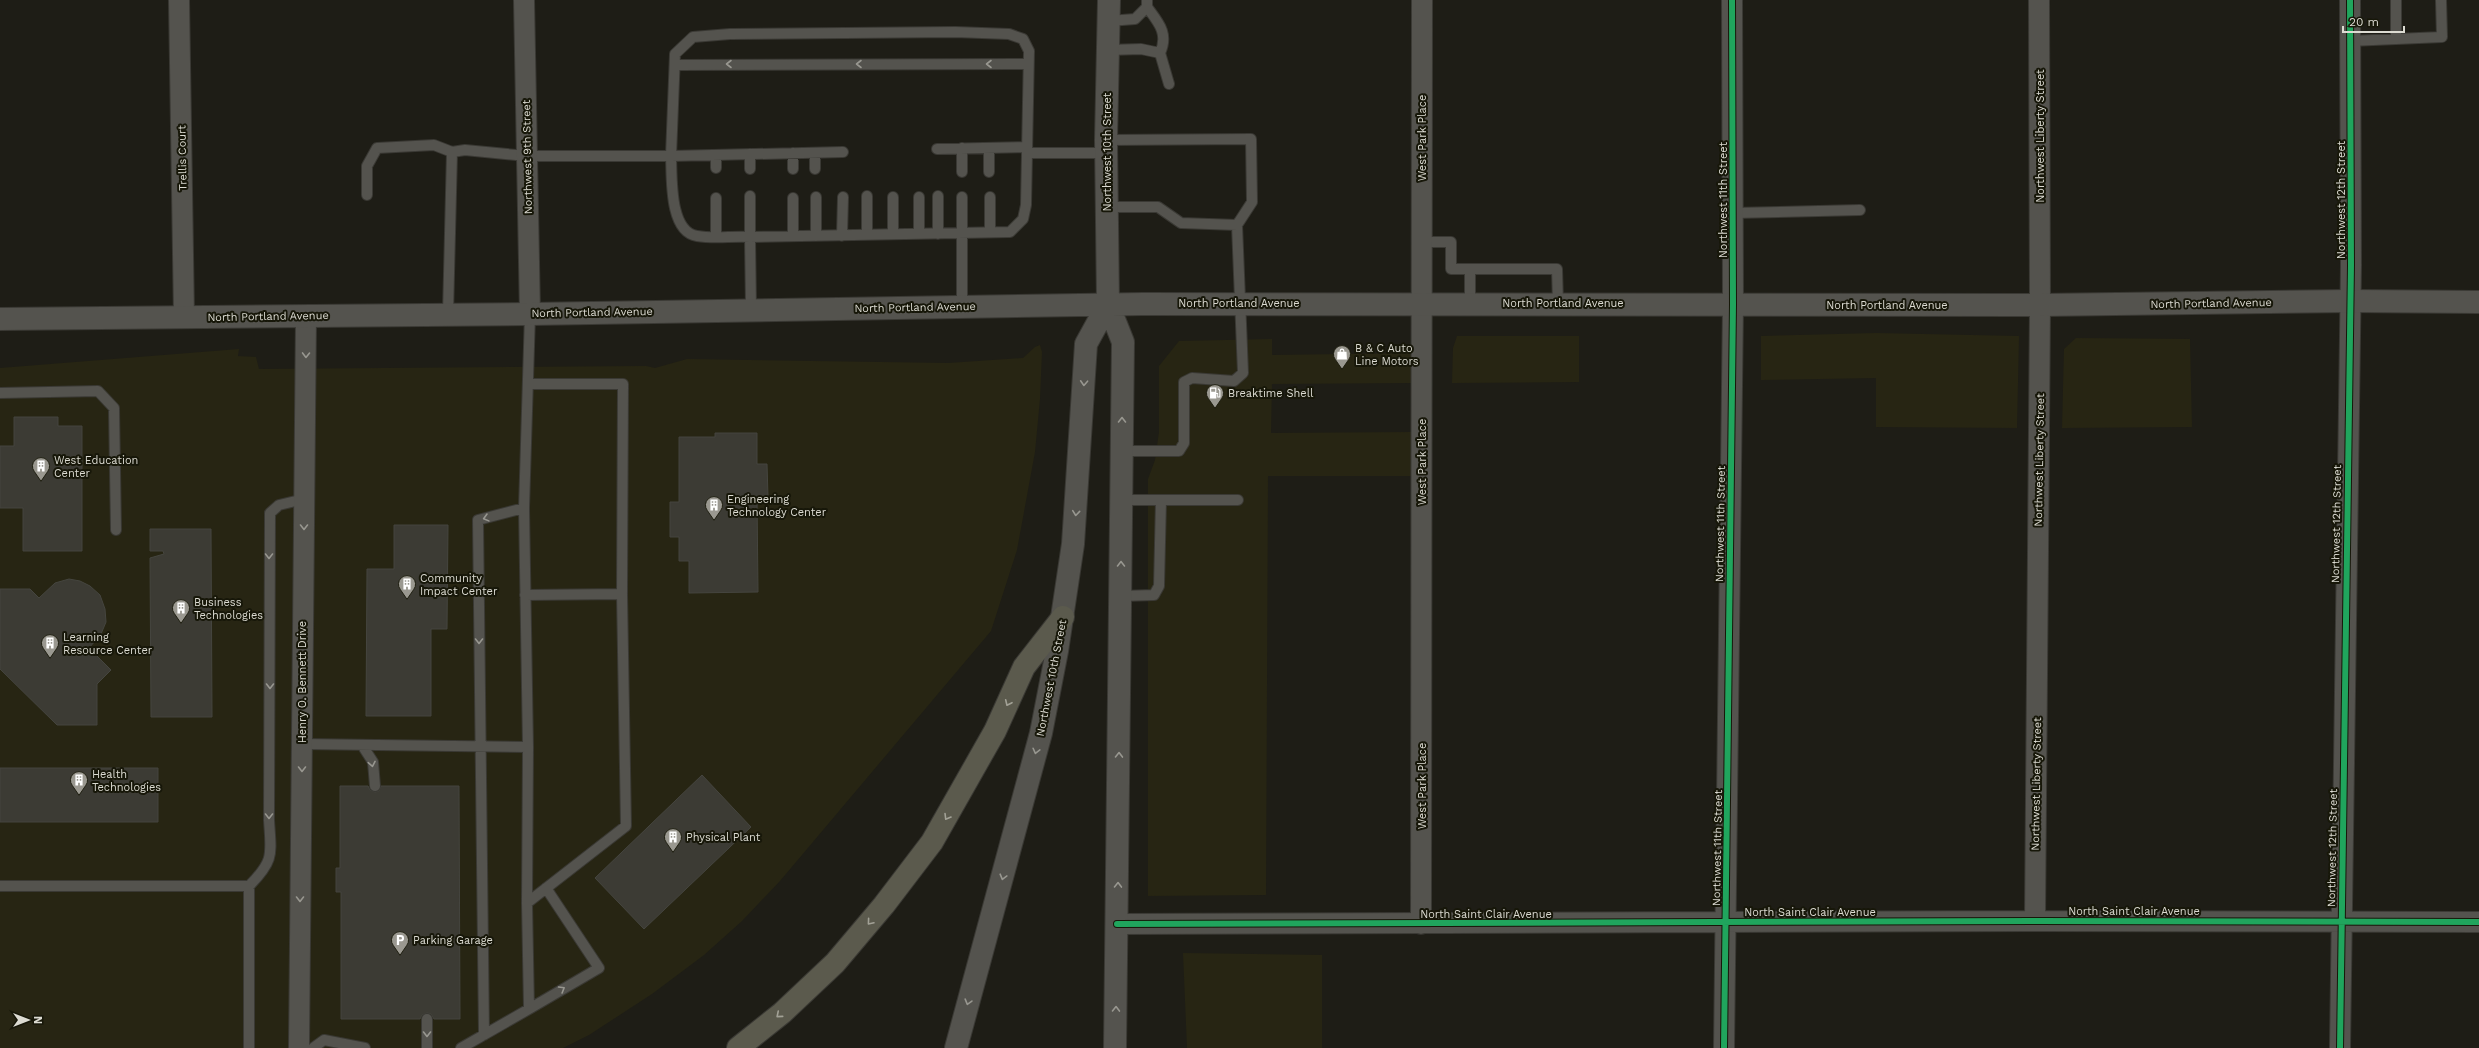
<svg xmlns="http://www.w3.org/2000/svg" width="2479" height="1048" font-family="'Work Sans',sans-serif">
<style>
.built{fill:#272513}
.building{fill:#3c3b34;stroke:#45453f}
.lines{fill:none;stroke-linecap:round;stroke-linejoin:round}
.service-casing{stroke:#3a3934;stroke-width:12}
.minor-casing{stroke:#3a3934;stroke-width:22}
.secondary-casing{stroke:#3a3934;stroke-width:24}
.motorway-casing{stroke:#3a3934;stroke-width:24}
.service{stroke:#54534e;stroke-width:10}
.minor{stroke:#54534e;stroke-width:20}
.secondary{stroke:#54534e;stroke-width:22}
.motorway{stroke:#5b5a4d;stroke-width:22}
.cycleway-casing{stroke:#171709;stroke-width:8}
.cycleway{stroke:#20a55d;stroke-width:6}
.oneway{stroke:#989790}
.oneway2{stroke:#a2a196}
.labels{text-anchor:middle;stroke-width:4;stroke-linejoin:round;paint-order:stroke}
.street-label{font-size:11px;fill:#dcdbd2;stroke:#171709}
.poi-label{font-size:11px;fill:#dcdbd2;stroke:#171709;text-anchor:start}
</style>
<rect width="100%" height="100%" fill="#1e1d16"/>
<path class="built" d="M1876 333 2019 336 2017 428 1876 427V378L1761 380V336Z
M1457 336H1579V382L1452 383 1453 348Z
M2076 338 2190 339 2192 427 2062 428 2064 349Z
M1272 339V355L1412 353V383L1272 384 1271 433 1413 432 1411 476H1268L1266 895 1148 896V479L1155 460 1159 432V366L1179 341Z
M1040 345 1042 352 1040 399 1035 452 1017 550 991 631 780 881 742 921 704 955 652 994 589 1035 563 1048H0V368L239 349 238 356 256 357 259 369 646 366 655 368 687 359 948 363 1023 358 1035 347Z
M1183 953 1322 955V1048H1187Z"/>
<path class="building" d="M14 417H58V426H82V551H23V508H0V446H14Z
M715 433H757V464H767L768 497H757L758 592 689 593V561H679V537H670V502H679V437H715Z
M394 525H448L447 629H431V716H366L367 569H394Z
M150 529H211L212 717H151L150 558 164 554 163 551H150Z
M69 579 80 581 90 586 100 595 105 609 106 622 101 634 89 648 111 670 97 684V725H57L0 669V589H30L39 598 55 583Z
M0 768H158V822H0Z
M702 775 751 827 644 929 595 878Z
M340 786H368L370 790 375 792 379 791 381 786H459L460 1019H434L431 1014 427 1013 422 1015 420 1019H341V892H336V868H340Z"/>
<g class="lines">
<g class="service-casing">
<path id="service" d="M1147 7C1158 22 1169 33 1160 53
M1109 21 1135 19 1147 7V0
M2396 39V0
M2350 41 2442 37 2441 0
M1108 50 1141 49 1160 53 1169 84
M675 65 1028 64
M1106 140 1251 139 1252 202 1237 225 1181 223 1158 207H1106
M962 148V172
M989 148V172
M937 149 1027 147
M843 152 671 156 675 54 693 37 730 34 955 32 1009 34 1023 39 1029 51 1027 153H1106
M793 153V169
M815 153V169
M750 154V169
M716 155V168
M367 195V166L377 148 434 145 452 152
M750 196V237L1010 232 1023 219 1026 205 1027 153
M867 196V235
M938 196V234
M816 197V236
M893 197V234
M919 197V234
M962 197V306
M990 197V232
M716 198V236
M793 198V236
M1733 213 1860 210
M842 236 843 197
M1422 242H1451V269H1557L1558 303
M1470 303V269
M448 314 452 152 465 150 527 156H671C672 177 669 232 697 236 714 239 732 236 750 237L751 309
M0 393 98 391 114 408 116 530
M1122 451H1179L1184 443V382L1192 378 1234 381 1243 373 1237 225
M1121 500H1238
M525 595 622 594 623 384H528
M1121 596 1154 595 1159 586 1161 500
M302 744 528 747
M362 745 373 762 375 786
M0 886H249C275 860 271 854 269 820L270 513 279 505 304 499
M249 886V1048
M527 903 626 826 622 594
M529 1009 599 968 546 888
M484 1035 478 520 524 508
M313 1048 324 1040 365 1048
M427 1048V1019
M461 1048 529 1009 527 903 528 747 524 508 530 314"/>
</g>
<g class="minor-casing">
<path id="minor" d="M179 0 184 317
M524 0 530 314
M2035 921 2040 305 2039 0
M1117 924 2035 921 2479 922
M1421 924 1422 0
M299 1048 306 316
M1724 1048 1733 304 1732 0
M2340 1048 2351 265 2350 0"/>
</g>
<g class="secondary-casing">
<path id="secondary" d="M1109 0 1106 140 1108 304 1123 342 1115 1048
M0 319 530 314 1143 304 2040 305 2350 301 2479 302
M956 1048 1041 733 1057 651 1073 544 1086 344 1108 304"/>
</g>
<g class="motorway-casing">
<path id="motorway" d="M738 1048 782 1013 835 963 884 905 932 842 995 731 1024 667 1063 617"/>
</g>
<use href="#service" class="service"/>
<use href="#minor" class="minor"/>
<use href="#secondary" class="secondary"/>
<use href="#motorway" class="motorway"/>
<g class="cycleway-casing">
<path id="cycleway" d="M1117 924 2035 921 2479 922
M1724 1048 1733 304 1732 0
M2340 1048 2351 265 2350 0"/>
</g>
<use href="#cycleway" class="cycleway"/>
</g>
<defs><path id="oneway-chevron" d="M-2-3.5L2.5 0L-2 3.5" fill="none" stroke-width="1.6" stroke-linecap="round" stroke-linejoin="round"/></defs>
<g class="oneway">
<use href="#oneway-chevron" transform="translate(729 64) rotate(180)"/>
<use href="#oneway-chevron" transform="translate(859 64) rotate(180)"/>
<use href="#oneway-chevron" transform="translate(989 64) rotate(180)"/>
<use href="#oneway-chevron" transform="translate(306 355) rotate(91)"/>
<use href="#oneway-chevron" transform="translate(1084 383) rotate(93)"/>
<use href="#oneway-chevron" transform="translate(1122 420) rotate(-90)"/>
<use href="#oneway-chevron" transform="translate(1076 513) rotate(96)"/>
<use href="#oneway-chevron" transform="translate(486 518) rotate(165)"/>
<use href="#oneway-chevron" transform="translate(304 527) rotate(90)"/>
<use href="#oneway-chevron" transform="translate(269 556) rotate(90)"/>
<use href="#oneway-chevron" transform="translate(1121 564) rotate(-90)"/>
<use href="#oneway-chevron" transform="translate(479 641) rotate(90)"/>
<use href="#oneway-chevron" transform="translate(270 686) rotate(90)"/>
<use href="#oneway-chevron" transform="translate(1036 751) rotate(104)"/>
<use href="#oneway-chevron" transform="translate(1119 755) rotate(-89)"/>
<use href="#oneway-chevron" transform="translate(372 764) rotate(79)"/>
<use href="#oneway-chevron" transform="translate(302 769) rotate(90)"/>
<use href="#oneway-chevron" transform="translate(269 816) rotate(90)"/>
<use href="#oneway-chevron" transform="translate(1003 877) rotate(105)"/>
<use href="#oneway-chevron" transform="translate(1118 885) rotate(-89)"/>
<use href="#oneway-chevron" transform="translate(300 899) rotate(90)"/>
<use href="#oneway-chevron" transform="translate(562 989) rotate(-31)"/>
<use href="#oneway-chevron" transform="translate(968 1002) rotate(106)"/>
<use href="#oneway-chevron" transform="translate(1116 1009) rotate(-89)"/>
<use href="#oneway-chevron" transform="translate(427 1034) rotate(90)"/>
</g>
<g class="oneway2">
<use href="#oneway-chevron" transform="translate(1008 703) rotate(115)"/>
<use href="#oneway-chevron" transform="translate(947 817) rotate(121)"/>
<use href="#oneway-chevron" transform="translate(870 922) rotate(130)"/>
<use href="#oneway-chevron" transform="translate(779 1015) rotate(140)"/>
</g>
<defs>
<g id="shop-pin" transform="scale(0.9)"><path d="M0 17L-7.5 6A9.5 9.5 0 1 1 7.5 6Z" fill="#9a9890" stroke="#171709"/><path d="M-5-2.5h2.3a2.7 3.5 0 0 1 5.4 0H5L5.5 6h-11ZM-1.5-2.5h3a1.5 2.3 0 0 0-3 0Z" fill="#fff"/></g>
<g id="fuel-pin" transform="scale(0.9)"><path d="M0 17L-7.5 6A9.5 9.5 0 1 1 7.5 6Z" fill="#9a9890" stroke="#171709"/><path d="M-5.5-6h7V0h2V4h1.3V-2.5L3-4.5l.8-.8L6-3V5H2.5V1h-1V6h-7ZM-4.2-4.7v3.2H.2V-4.7Z" fill="#fff"/></g>
<g id="building-pin" transform="scale(0.9)"><path d="M0 17L-7.5 6A9.5 9.5 0 1 1 7.5 6Z" fill="#9a9890" stroke="#171709"/><path d="M-4-6H4V6H1V3H-1V6H-4ZM-2.5-4.3h1.7v1.8h-1.7ZM.8-4.3h1.7v1.8H.8ZM-2.5-1h1.7V.8h-1.7ZM.8-1h1.7V.8H.8Z" fill="#fff"/></g>
<g id="parking-pin" transform="scale(0.9)"><path d="M0 17L-7.5 6A9.5 9.5 0 1 1 7.5 6Z" fill="#9a9890" stroke="#171709"/><path d="M-3.5-5.5H1a3.5 3.5 0 0 1 0 7H-1V5.5H-3.5ZM-1-3.4V-.6H.8a1.4 1.4 0 0 0 0-2.8Z" fill="#fff"/></g>
</defs>
<g fill-rule="evenodd">
<use href="#shop-pin" x="1342" y="354"/>
<use href="#fuel-pin" x="1215" y="393"/>
<use href="#building-pin" x="41" y="466"/>
<use href="#building-pin" x="714" y="505"/>
<use href="#building-pin" x="407" y="584"/>
<use href="#building-pin" x="181" y="608"/>
<use href="#building-pin" x="50" y="643"/>
<use href="#building-pin" x="79" y="780"/>
<use href="#building-pin" x="673" y="837"/>
<use href="#parking-pin" x="400" y="940"/>
</g>
<g class="labels">
<g class="street-label">
<text transform="translate(2040 136) rotate(-90)" y="4">Northwest Liberty Street</text>
<text transform="translate(1422 138) rotate(-90)" y="4">West Park Place</text>
<text transform="translate(1107 152) rotate(-90)" y="4">Northwest 10th Street</text>
<text transform="translate(527 157) rotate(-91)" y="4">Northwest 9th Street</text>
<text transform="translate(182 158) rotate(-91)" y="4">Trellis Court</text>
<text transform="translate(1723 200) rotate(-90)" y="4">Northwest 11th Street</text>
<text transform="translate(2341 200) rotate(-90)" y="4">Northwest 12th Street</text>
<text x="1239" y="307">North Portland Avenue</text>
<text x="1563" y="307">North Portland Avenue</text>
<text transform="translate(2211 303) rotate(-1)" y="4">North Portland Avenue</text>
<text x="1887" y="309">North Portland Avenue</text>
<text transform="translate(915 307) rotate(-1)" y="4">North Portland Avenue</text>
<text transform="translate(592 312) rotate(-1)" y="4">North Portland Avenue</text>
<text transform="translate(268 316) rotate(-1)" y="4">North Portland Avenue</text>
<text transform="translate(2039 460) rotate(-89)" y="4">Northwest Liberty Street</text>
<text transform="translate(1422 462) rotate(-90)" y="4">West Park Place</text>
<text transform="translate(1720 524) rotate(-89)" y="4">Northwest 11th Street</text>
<text transform="translate(2336 524) rotate(-89)" y="4">Northwest 12th Street</text>
<text transform="translate(1051 678) rotate(-79)" y="4">Northwest 10th Street</text>
<text transform="translate(302 682) rotate(-90)" y="4">Henry O. Bennett Drive</text>
<text transform="translate(2036 784) rotate(-89)" y="4">Northwest Liberty Street</text>
<text transform="translate(1422 786) rotate(-90)" y="4">West Park Place</text>
<text transform="translate(1717 848) rotate(-89)" y="4">Northwest 11th Street</text>
<text transform="translate(2332 848) rotate(-89)" y="4">Northwest 12th Street</text>
<text x="2134" y="915">North Saint Clair Avenue</text>
<text x="1810" y="916">North Saint Clair Avenue</text>
<text x="1486" y="918">North Saint Clair Avenue</text>
</g>
<g class="poi-label">
<text x="1355" y="352">B &amp; C Auto<tspan x="1355" dy="13">Line Motors</tspan></text>
<text x="1228" y="397">Breaktime Shell</text>
<text x="54" y="464">West Education<tspan x="54" dy="13">Center</tspan></text>
<text x="727" y="503">Engineering<tspan x="727" dy="13">Technology Center</tspan></text>
<text x="420" y="582">Community<tspan x="420" dy="13">Impact Center</tspan></text>
<text x="194" y="606">Business<tspan x="194" dy="13">Technologies</tspan></text>
<text x="63" y="641">Learning<tspan x="63" dy="13">Resource Center</tspan></text>
<text x="92" y="778">Health<tspan x="92" dy="13">Technologies</tspan></text>
<text x="686" y="841">Physical Plant</text>
<text x="413" y="944">Parking Garage</text>
</g>
</g>
<g transform="translate(28 1020) rotate(90)" stroke="#171709" stroke-width="3" paint-order="stroke">
<path d="M0-3L7 15L0 10L-7 15Z" fill="#dcdbd2"/>
<text y="-6" font-size="11" font-weight="bold" text-anchor="middle" fill="#dcdbd2">N</text>
</g>
<path d="M2343 26v6h61v-6" fill="none" stroke="#dcdbd2" stroke-width="2"/>
<text x="2349" y="26" font-size="12" fill="#dcdbd2" stroke="#171709" stroke-width="3" paint-order="stroke">20 m</text>
</svg>
